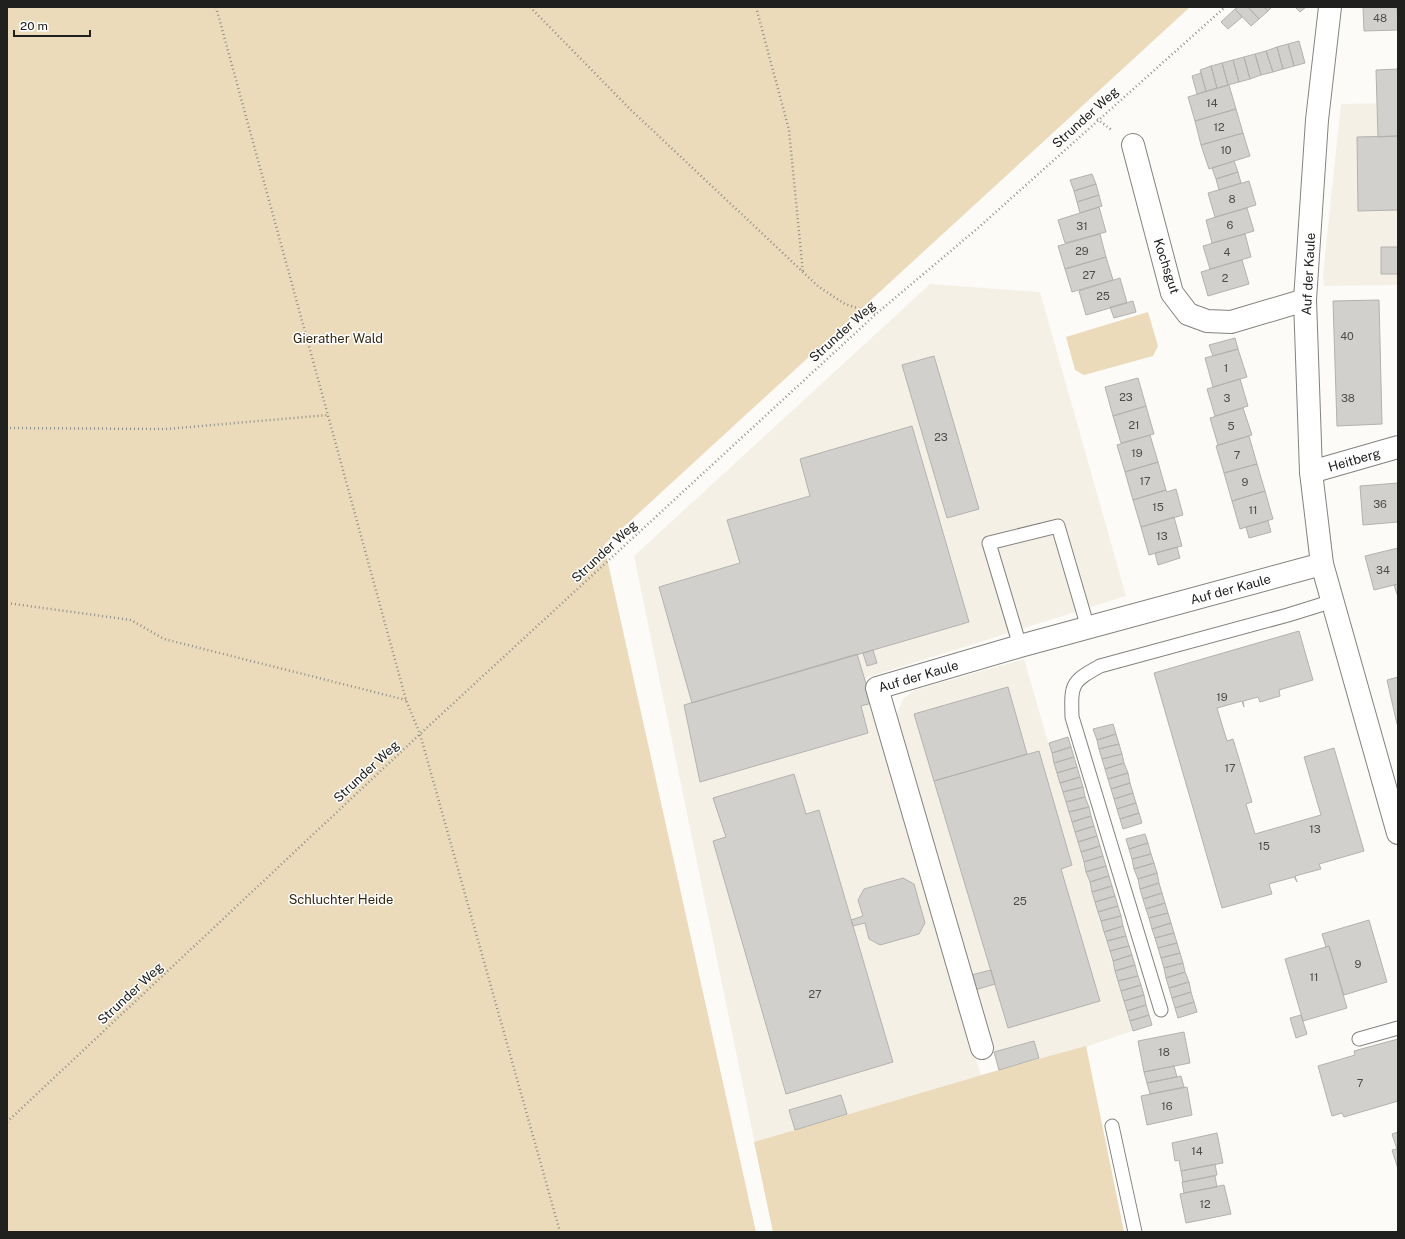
<svg xmlns="http://www.w3.org/2000/svg" width="1405" height="1239" font-family="'Public Sans',sans-serif">
<style>
.built{fill:#f5f0e6}
.green{fill:#ebdbba}
.building{fill:#d1d0cd;stroke:#b3b2af}
.lines{fill:none;stroke-linecap:round;stroke-linejoin:round}
.lane-casing{stroke:#83827f;stroke-width:15}
.street-casing{stroke:#83827f;stroke-width:24}
.path{stroke:#8f8f8c;stroke-width:2.5;stroke-dasharray:1 3;stroke-linecap:butt}
.lane{stroke:#fff;stroke-width:13}
.street{stroke:#fff;stroke-width:22}
.labels{text-anchor:middle;stroke-width:3;stroke-linejoin:round;paint-order:stroke}
.number-label{font-size:11px;fill:#4c4c4a}
.street-label{font-size:13px;fill:#20201e;stroke:#fff}
.park-label{font-size:13px;fill:#33280f;stroke:#fff}
</style>
<rect width="100%" height="100%" fill="#fcfbf7"/>
<path class="built" d="M1398 103V285L1324 286 1323 274 1341 104Z
M930 284 1040 292 1126 596 865 678 981 1075 999 1070 897 724V714L903 699 915 690 1024 659 1132 1031 1086 1047 1124 1232H773L634 556Z"/>
<path class="green" d="M7 7H1190L604 545 756 1232H7Z
M1148 312 1158 346 1153 356 1084 375 1075 370 1066 337Z
M1086 1046 1124 1232H773L754 1142 999 1070Z"/>
<path class="building" d="M1238 7H1248L1259 19 1251 26 1235 9Z
M1248 7H1264L1268 11 1259 19Z
M1264 7H1272L1268 11Z
M1295 7H1306L1300 12Z
M1363 7H1397L1398 30 1364 31Z
M1235 9 1242 17 1228 29 1221 22Z
M1299 41 1305 63 1294 66 1288 44Z
M1288 44 1294 66 1283 69 1277 47Z
M1277 47 1283 69 1273 72 1266 51Z
M1266 51 1273 72 1261 75 1255 54Z
M1255 54 1261 75 1250 79 1244 57Z
M1244 57 1250 79 1239 82 1233 60Z
M1233 60 1239 82 1228 85 1222 63Z
M1222 63 1228 85 1217 88 1211 66Z
M1211 66 1217 88 1206 91 1200 70Z
M1398 69V136L1378 137 1376 70Z
M1201 73 1206 91 1197 94 1192 76Z
M1229 85 1236 109 1195 121 1188 97Z
M1236 109 1243 133 1201 145 1195 121Z
M1243 133 1250 156 1209 169 1201 145Z
M1398 136V210L1358 211 1357 137Z
M1234 161 1238 172 1216 179 1212 168Z
M1238 172 1241 183 1219 190 1216 179Z
M1092 174 1096 184 1074 191 1070 180Z
M1249 181 1256 205 1215 217 1208 193Z
M1096 184 1099 195 1077 202 1074 191Z
M1099 195 1102 206 1080 213 1077 202Z
M1099 207 1106 232 1065 243 1058 220Z
M1247 208 1254 231 1212 243 1206 220Z
M1100 234 1106 257 1065 269 1058 246Z
M1245 234 1251 257 1210 269 1203 246Z
M1381 247H1398V274H1381Z
M1106 257 1113 280 1072 292 1065 269Z
M1242 260 1249 284 1208 296 1201 272Z
M1120 278 1127 303 1086 315 1079 291Z
M1379 300 1382 424 1337 426 1333 301Z
M1133 301 1136 312 1114 318 1110 307Z
M1235 338 1238 349 1213 356 1209 345Z
M1238 349 1247 377 1213 387 1205 358Z
M934 356 979 509 947 518 902 365Z
M1138 378 1146 406 1113 416 1105 387Z
M1240 379 1248 406 1215 416 1207 389Z
M1146 406 1154 434 1121 443 1113 416Z
M1243 408 1252 435 1218 445 1210 418Z
M912 426 969 622 692 703 659 587 740 563 727 520 810 496 800 459Z
M1150 435 1158 462 1125 472 1117 445Z
M1249 436 1257 464 1224 473 1216 446Z
M1158 462 1166 490 1133 500 1125 472Z
M1257 464 1265 491 1232 501 1224 473Z
M1398 483V522L1363 525 1360 486Z
M1176 489 1183 515 1141 527 1133 500 1166 490 1167 492Z
M1265 491 1273 519 1240 529 1232 501Z
M1174 517 1182 546 1149 555 1141 527Z
M1268 521 1271 532 1249 538 1246 527Z
M1177 547 1180 558 1158 565 1155 553Z
M1398 548V584L1374 590 1365 556Z
M1398 584V597L1394 585Z
M1299 631 1313 680 1279 690 1280 696 1260 702 1258 697 1243 701 1244 707 1242 701 1217 708 1227 741 1233 739 1252 802 1246 804 1255 834 1321 815 1304 757 1334 748 1364 851 1319 864 1321 869 1295 876 1297 882 1294 877 1269 884 1272 894 1222 908 1154 673Z
M873 650 877 663 867 666 863 653Z
M857 654 872 703 861 706 868 733 700 782 684 705Z
M1398 677V724H1397L1387 680Z
M1008 687 1027 754 934 781 914 714Z
M1113 724 1116 734 1097 740 1093 729Z
M1116 734 1119 744 1099 749 1097 740Z
M1068 737 1071 747 1052 753 1049 743Z
M1119 744 1122 754 1102 759 1099 749Z
M1071 747 1074 757 1054 763 1052 753Z
M1039 751 1072 865 1061 869 1100 1001 1008 1028 934 781Z
M1122 754 1124 763 1105 769 1102 759Z
M1074 757 1077 767 1057 773 1054 763Z
M1124 763 1128 773 1108 779 1105 769Z
M1077 767 1080 777 1060 783 1057 773Z
M1128 773 1130 783 1111 789 1108 779Z
M794 774 806 814 819 810 893 1062 786 1094 713 841 726 837 713 798Z
M1080 777 1083 787 1063 792 1060 783Z
M1130 783 1133 793 1114 799 1111 789Z
M1083 787 1085 797 1066 802 1063 792Z
M1133 793 1136 803 1117 809 1114 799Z
M1085 797 1089 807 1069 812 1066 802Z
M1136 803 1139 813 1120 819 1117 809Z
M1089 807 1091 816 1072 822 1069 812Z
M1139 813 1142 823 1123 829 1120 819Z
M1091 816 1094 826 1075 832 1072 822Z
M1094 826 1097 836 1078 842 1075 832Z
M1145 834 1148 843 1129 849 1126 839Z
M1097 836 1100 846 1081 852 1078 842Z
M1148 843 1151 854 1132 859 1129 849Z
M1100 846 1103 856 1084 862 1081 852Z
M1151 854 1154 863 1134 869 1132 859Z
M1103 856 1106 866 1086 872 1084 862Z
M1154 863 1157 873 1138 879 1134 869Z
M1106 866 1109 876 1090 882 1086 872Z
M1157 873 1159 883 1140 889 1138 879Z
M1109 876 1112 886 1092 892 1090 882Z
M903 878 914 884 925 923 919 934 880 945 869 939 865 923 853 926 851 920 863 916 858 900 864 889Z
M1159 883 1162 893 1143 899 1140 889Z
M1112 886 1115 896 1095 902 1092 892Z
M1162 893 1165 903 1146 909 1143 899Z
M1115 896 1118 906 1098 912 1095 902Z
M1165 903 1168 913 1149 918 1146 909Z
M1118 906 1121 916 1101 921 1098 912Z
M1168 913 1171 923 1152 929 1149 918Z
M1121 916 1123 926 1104 932 1101 921Z
M1369 920 1387 982 1344 995 1329 946 1326 947 1322 934Z
M1171 923 1174 933 1155 938 1152 929Z
M1123 926 1126 936 1107 941 1104 932Z
M1174 933 1177 943 1158 948 1155 938Z
M1126 936 1129 946 1110 951 1107 941Z
M1177 943 1180 953 1161 958 1158 948Z
M1129 946 1132 955 1113 961 1110 951Z
M1329 946 1347 1008 1303 1021 1285 959Z
M1180 953 1183 963 1164 968 1161 958Z
M1132 955 1135 965 1115 971 1113 961Z
M1183 963 1185 972 1166 978 1164 968Z
M1135 965 1138 976 1118 981 1115 971Z
M991 970 995 984 975 990 971 975Z
M1185 972 1189 982 1169 988 1166 978Z
M1138 976 1141 985 1121 991 1118 981Z
M1189 982 1191 992 1172 998 1169 988Z
M1141 985 1144 995 1124 1001 1121 991Z
M1191 992 1194 1002 1175 1008 1172 998Z
M1144 995 1146 1005 1127 1011 1124 1001Z
M1194 1002 1197 1012 1178 1018 1175 1008Z
M1146 1005 1149 1015 1130 1021 1127 1011Z
M1149 1015 1152 1025 1133 1031 1130 1021Z
M1301 1015 1307 1034 1296 1038 1290 1018Z
M1184 1032 1190 1063 1144 1072 1138 1041Z
M1398 1039V1101L1344 1117 1342 1113 1332 1116 1318 1066 1355 1055 1354 1051Z
M1034 1041 1039 1058 999 1070 994 1052Z
M1174 1066 1177 1077 1147 1083 1144 1072Z
M1181 1076 1184 1087 1150 1094 1147 1083Z
M1187 1087 1192 1115 1147 1125 1141 1096Z
M841 1095 847 1114 795 1130 789 1110Z
M1398 1132V1169L1392 1150 1397 1149 1392 1134Z
M1217 1133 1223 1163 1181 1171 1179 1160 1175 1161 1172 1143Z
M1215 1164 1217 1175 1183 1182 1181 1171Z
M1215 1176 1217 1187 1184 1193 1182 1182Z
M1224 1185 1231 1214 1186 1223 1180 1194Z"/>
<g class="lines">
<g class="lane-casing">
<path id="lane" d="M1020 646 989 543 1058 526 1088 628
M1161 1010 1072 717C1071 684 1071 682 1100 666L1288 615 1333 601
M1359 1039 1398 1028
M1112 1126 1135 1232"/>
</g>
<g class="street-casing">
<g id="street">
<path d="M1330 7 1317 120 1305 300 1311 472 1322 564 1398 833"/>
<path d="M1133 145 1172 293 1188 314 1207 321 1231 322 1305 300"/>
<path id="s1" d="M1311 472 1398 447"/>
<path id="s2" d="M982 1048 877 688 1020 646 1322 564"/>
</g>
</g>
<path class="path" d="M216 7 406 700 420 734 560 1232
M530 7 631 110 819 287 845 304 875 314
M756 7 789 130 803 273
M1097 119 1113 131
M10 428 167 429 328 415
M7 603 131 620 164 639 406 700
M7 1122 420 734 876 314 978 228 1225 7"/>
<use href="#lane" class="lane"/>
<use href="#street" class="street"/>
</g>
<g class="labels">
<g class="number-label">
<text x="1380" y="22">48</text>
<text x="1212" y="107">14</text>
<text x="1219" y="131">12</text>
<text x="1226" y="154">10</text>
<text x="1232" y="203">8</text>
<text x="1230" y="229">6</text>
<text x="1082" y="230">31</text>
<text x="1082" y="255">29</text>
<text x="1227" y="256">4</text>
<text x="1089" y="279">27</text>
<text x="1225" y="282">2</text>
<text x="1103" y="300">25</text>
<text x="1347" y="340">40</text>
<text x="1226" y="372">1</text>
<text x="1126" y="401">23</text>
<text x="1227" y="402">3</text>
<text x="1348" y="402">38</text>
<text x="1134" y="429">21</text>
<text x="1231" y="430">5</text>
<text x="941" y="441">23</text>
<text x="1137" y="457">19</text>
<text x="1237" y="459">7</text>
<text x="1145" y="485">17</text>
<text x="1245" y="486">9</text>
<text x="1380" y="508">36</text>
<text x="1158" y="511">15</text>
<text x="1253" y="514">11</text>
<text x="1162" y="540">13</text>
<text x="1383" y="574">34</text>
<text x="1222" y="701">19</text>
<text x="1230" y="772">17</text>
<text x="1315" y="833">13</text>
<text x="1264" y="850">15</text>
<text x="1020" y="905">25</text>
<text x="1358" y="968">9</text>
<text x="1314" y="981">11</text>
<text x="815" y="998">27</text>
<text x="1164" y="1056">18</text>
<text x="1360" y="1087">7</text>
<text x="1167" y="1110">16</text>
<text x="1197" y="1155">14</text>
<text x="1205" y="1208">12</text>
</g>
<g class="street-label">
<text transform="translate(1085 117) rotate(-42)" y="5">Strunder Weg</text>
<text transform="translate(1167 266) rotate(72)" y="5">Kochsgut</text>
<text transform="translate(1308 274) rotate(-87)" y="5">Auf der Kaule</text>
<text transform="translate(842 331) rotate(-42)" y="5">Strunder Weg</text>
<text dy="5" stroke="none"><textPath href="#s1" startOffset="45">Heitberg</textPath></text>
<text transform="translate(604 551) rotate(-43)" y="5">Strunder Weg</text>
<text dy="5" stroke="none"><textPath href="#s2" startOffset="742">Auf der Kaule</textPath></text>
<text dy="5" stroke="none"><textPath href="#s2" startOffset="418">Auf der Kaule</textPath></text>
<text transform="translate(366 771) rotate(-43)" y="5">Strunder Weg</text>
<text transform="translate(130 993) rotate(-43)" y="5">Strunder Weg</text>
</g>
<g class="park-label">
<text x="338" y="343">Gierather Wald</text>
<text x="341" y="904">Schluchter Heide</text>
</g>
</g>
<rect width="1405" height="1239" fill="none" stroke="#20201e" stroke-width="16"/>
<path d="M14 30v6h76v-6" fill="none" stroke="#20201e" stroke-width="2"/>
<text x="20" y="30" font-size="12" fill="#20201e" stroke="#ffffff" stroke-width="3" paint-order="stroke">20 m</text>
</svg>
